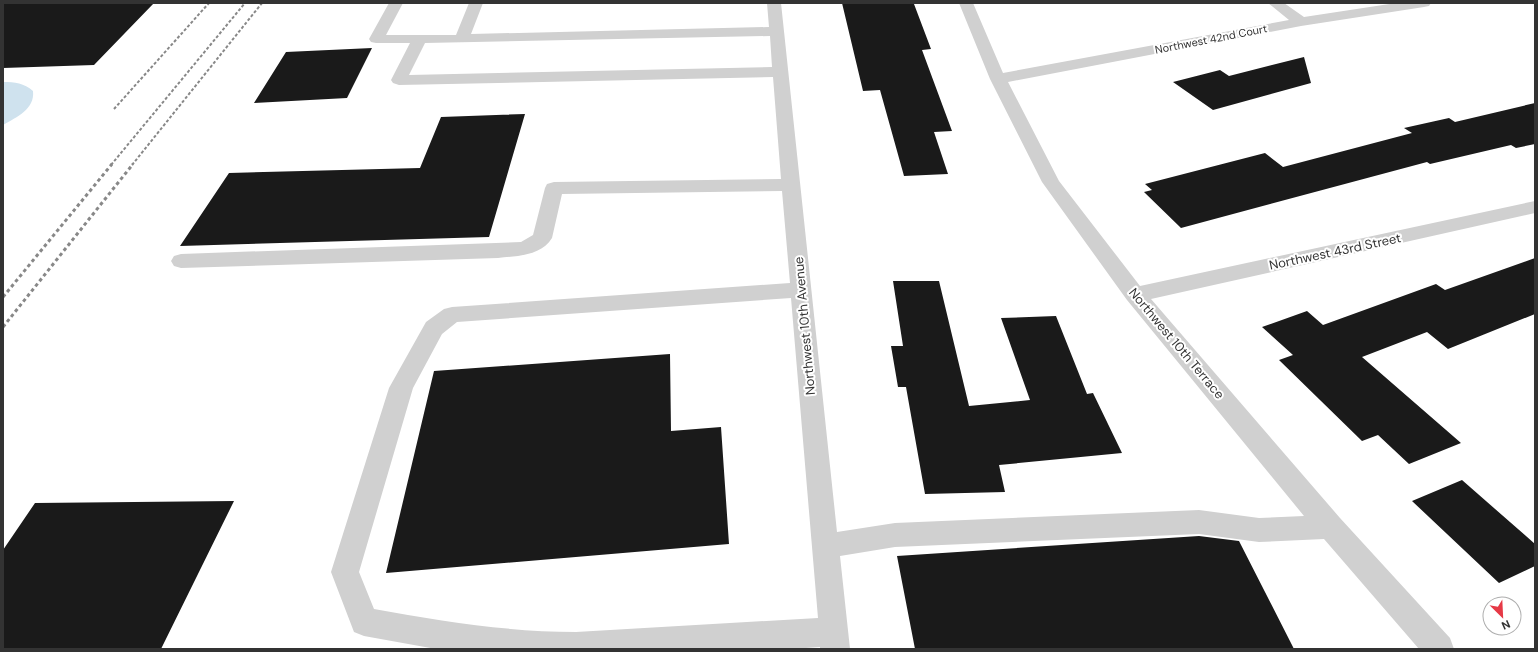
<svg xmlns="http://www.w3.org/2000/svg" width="1538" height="652" font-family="'DM Sans',sans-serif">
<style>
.water{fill:#cfe2ee}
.building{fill:#1a1a1a}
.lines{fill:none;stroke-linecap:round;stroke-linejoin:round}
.minor{fill:#d0d0d0;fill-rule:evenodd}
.rail-far1{stroke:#888;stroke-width:2;stroke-dasharray:3 2;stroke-linecap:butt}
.rail{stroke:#888;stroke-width:3;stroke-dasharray:3.5 3;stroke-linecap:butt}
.labels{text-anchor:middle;stroke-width:4;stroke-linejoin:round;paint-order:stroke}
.far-street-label{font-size:11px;fill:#333;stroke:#fff}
.street-label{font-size:13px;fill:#333;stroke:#fff}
</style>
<rect width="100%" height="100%" fill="#fff"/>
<path class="water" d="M3 82C15 82 24 83 33 91 35 109 17 117 3 125Z"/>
<path class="building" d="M3 3H154L94 65 3 68Z
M842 3 914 4 931 49 922 50 952 131 934 132 948 174 904 176 880 90 863 91Z
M372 48 347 98 254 103 286 52Z
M1304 57 1311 83 1213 110 1173 82 1220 70 1229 76Z
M1535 103V144L1516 148 1511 145 1430 164 1427 162 1181 228 1144 192 1152 190 1145 184 1265 153 1283 167 1412 133 1404 128 1449 118 1455 122Z
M525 114 489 237 180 246 229 173 420 168 441 117Z
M1535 258V314L1448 349 1427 332 1362 357 1461 443 1409 464 1378 435 1362 441 1279 360 1293 355 1262 327 1307 311 1323 325 1436 284 1445 290Z
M893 281H939L969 406 1030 400 1001 318 1056 316 1087 394 1093 393 1122 453 999 465 1005 492 925 494 906 387H898L891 346H903Z
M670 354 671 431 721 427 729 544 386 573 434 371Z
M1462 480 1535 544V566L1499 583 1412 501Z
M234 501 161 649H3V550L35 503Z
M1199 536 1239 541 1294 649H915L897 556Z"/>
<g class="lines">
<path class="minor" d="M389 3H403L386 35H456L469 3H483L471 34 769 27 767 3H781L837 532 895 523 1199 510 1259 518 1304 516 1127 300 1042 182 990 79 959 3H973L1003 73 1289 20 1268 3H1284L1304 17 1396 3H1431L1429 6 1424 7 1301 26 1008 82 1059 181 1140 286 1535 201V213L1151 299 1340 518 1450 638 1454 649H1419L1324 539 1259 542 1199 534 895 547 840 556 850 649H820V647L792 649H436L364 636 354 632 331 572 389 388 426 322 444 309 452 307 790 283 782 191 562 194 552 238C541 256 517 256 498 258L181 268 174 266 171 261 174 256 181 254 521 242 533 235 545 188 547 184 554 182 781 179 773 77 399 85 393 83 391 80 410 43H376L371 42 369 39ZM770 36 772 67 409 75 425 43ZM791 298 818 618 576 632C508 632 441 621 374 609L359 572 413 388 442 334 457 322Z"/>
<path class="rail-far1" d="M114 109 209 3
M111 165 245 3
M132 165 262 3"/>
<path class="rail" d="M3 297 112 164
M3 327 133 164"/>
</g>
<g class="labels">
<g class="far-street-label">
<text transform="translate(1211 39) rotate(-11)" y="4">Northwest 42nd Court</text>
</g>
<g class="street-label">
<text transform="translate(1335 251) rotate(-12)" y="5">Northwest 43rd Street</text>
<text transform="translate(804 326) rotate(-95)" y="5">Northwest 10th Avenue</text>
<text transform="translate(1177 343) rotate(50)" y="5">Northwest 10th Terrace</text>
</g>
</g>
<rect width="1538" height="652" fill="none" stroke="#333333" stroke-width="8"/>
<g transform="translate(1502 616) rotate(156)"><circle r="19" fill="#ffffff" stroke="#adadad"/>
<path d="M0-3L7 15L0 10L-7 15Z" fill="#e63946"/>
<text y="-6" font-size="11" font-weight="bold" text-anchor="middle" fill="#333333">N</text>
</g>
</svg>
